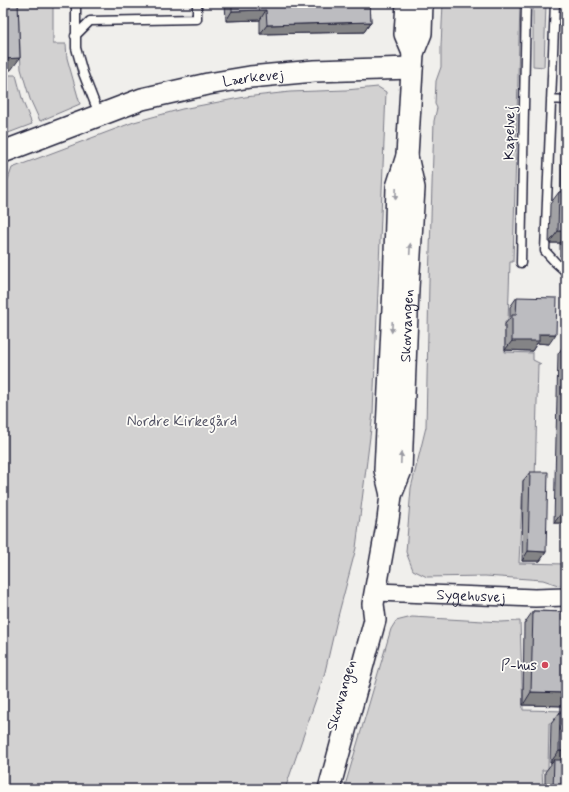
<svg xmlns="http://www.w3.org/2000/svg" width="569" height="792" font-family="Mynerve,sans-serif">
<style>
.green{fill:#d2d1d1;stroke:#7a7a86}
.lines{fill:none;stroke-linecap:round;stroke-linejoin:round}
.service-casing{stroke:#22223b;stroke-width:11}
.minor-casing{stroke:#22223b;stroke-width:20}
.tertiary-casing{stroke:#22223b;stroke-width:24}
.service{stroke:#fdfcf7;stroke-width:8}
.minor{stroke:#fdfcf7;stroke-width:17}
.tertiary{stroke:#fdfcf7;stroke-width:21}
.wall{fill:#a2a2a5;stroke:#22223b}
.shaded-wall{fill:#848486;stroke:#22223b}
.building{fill:#bcbcc0;stroke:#22223b}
.oneway{fill:#9a9aa2}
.poi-dot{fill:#d1495b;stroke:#fdfcf7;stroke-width:1.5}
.labels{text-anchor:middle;stroke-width:3.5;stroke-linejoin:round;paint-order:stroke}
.street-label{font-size:15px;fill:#22223b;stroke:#fdfcf7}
.park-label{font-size:15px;fill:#575768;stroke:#fdfcf7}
.poi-label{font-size:15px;fill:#22223b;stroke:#fdfcf7;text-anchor:end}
</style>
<rect width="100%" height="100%" fill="#f0efec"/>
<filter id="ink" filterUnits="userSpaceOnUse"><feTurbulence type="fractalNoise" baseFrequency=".025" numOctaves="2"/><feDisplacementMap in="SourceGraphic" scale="8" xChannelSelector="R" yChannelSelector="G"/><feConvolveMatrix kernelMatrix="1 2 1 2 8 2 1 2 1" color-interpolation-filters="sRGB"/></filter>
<g filter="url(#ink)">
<path class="green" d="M18 3H53V44H66L67 58 80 104 40 121 30 99 21 69Z
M443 3H520L513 262H510L508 322H505V352L533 353V360L541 364H538L535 480H523L519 563 566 564V585H558L543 580 485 576 427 577 413 570 406 552 411 488 426 427 429 282 434 121 437 108 435 104 436 81 441 67V46Z
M533 3H546L544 67 533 66Z
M3 75H16L23 102 32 124 3 135Z
M378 87 386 92 373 413 356 548 336 624 324 676 285 789H3V201L6 200 5 188 12 168 134 122 182 109 245 97 290 92 346 90Z
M412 617 501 622 520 621 523 710 566 711V723H549L548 770H542L543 789H344L391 629 396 621Z"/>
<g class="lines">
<g class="service-casing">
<path id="service" d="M76 3V48L83 73 99 114
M555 3 545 251 556 263 566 272
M75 36 90 21 197 19V3
M551 99 566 100
M521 263 526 3"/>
</g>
<g class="minor-casing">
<g id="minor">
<path id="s1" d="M376 592 535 598 566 597"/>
</g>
</g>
<g class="tertiary-casing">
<g id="tertiary">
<path d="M407 3 405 34 413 53"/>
<path id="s2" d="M3 152 142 99 208 84 250 77 314 71 412 68"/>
<path d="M391 495 385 470 394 288 397 187 407 156"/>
<path id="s3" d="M329 789 375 620 373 604 388 520 391 495 401 470 408 288 414 188 407 156 413 53 421 33 422 3"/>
</g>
</g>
<use href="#service" class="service"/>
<use href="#minor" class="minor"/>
<use href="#tertiary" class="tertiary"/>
</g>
<path class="wall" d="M225 3H370L371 22 364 32 260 34V20L226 21Z
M566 3V66H564Z
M566 112V256H560V243H549L550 204 559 192H561L562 133 564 130 565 114Z
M517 297 549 344 537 343 532 351 505 350V324L510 318V307Z
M566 342V523H554L558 354Z
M530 472 546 552 540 561H522L523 481Z
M533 611 566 612V706L523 705 524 624Z
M560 712 566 789H545V772L552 763H550L551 724Z"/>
<path class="shaded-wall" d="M266 10 260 20 226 21 232 11Z
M371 22 364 32 260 34 267 25Z
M20 58 11 70 3 71V59Z
M558 231H566V235L560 243H549Z
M566 247V256H560Z
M539 334H556L549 344 537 343 532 351 505 350 512 341Z
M563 511H566V523H554Z
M528 551 546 552 540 561H522Z
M531 692 566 693V706L523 705Z
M559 751H566V763L554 760 552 763H550Z"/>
<path class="building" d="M3 3H18L20 58 3 59Z
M232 3H370L371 22 267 25 266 10 232 11Z
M559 192H566V231H558Z
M517 297 557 298 556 334H539V341H512V315H516Z
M566 357V511H563Z
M530 472H548L546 552 528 551Z
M533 611 566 612V693L531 692Z
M560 712H566V751H559Z
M554 760H566V789H553Z"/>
<defs><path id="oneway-solid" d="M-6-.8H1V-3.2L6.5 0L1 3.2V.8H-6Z"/></defs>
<g class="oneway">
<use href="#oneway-solid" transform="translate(396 194) rotate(92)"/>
<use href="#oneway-solid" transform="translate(410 249) rotate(-87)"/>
<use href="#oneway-solid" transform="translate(392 327) rotate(93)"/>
<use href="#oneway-solid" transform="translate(401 458) rotate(-88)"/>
</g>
</g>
<circle class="poi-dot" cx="545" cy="665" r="4"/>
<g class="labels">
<g class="street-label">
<text dy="5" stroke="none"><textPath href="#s2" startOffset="262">Lærkevej</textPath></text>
<text transform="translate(509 133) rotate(-89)" y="5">Kapelvej</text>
<text dy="5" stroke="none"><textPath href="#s3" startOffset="473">Skovvangen</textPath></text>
<text dy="5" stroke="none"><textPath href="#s1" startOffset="95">Sygehusvej</textPath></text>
<text transform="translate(341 695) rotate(-74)" y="5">Skovvangen</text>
</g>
<g class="park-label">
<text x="182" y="426">Nordre Kirkegård</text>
</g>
<g class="poi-label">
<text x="537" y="670">P-hus</text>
</g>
</g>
<rect width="569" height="792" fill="none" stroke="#fdfcf7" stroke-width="16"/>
<rect x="8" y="8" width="553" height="776" fill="none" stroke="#22223b" stroke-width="1.5" filter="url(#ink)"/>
</svg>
